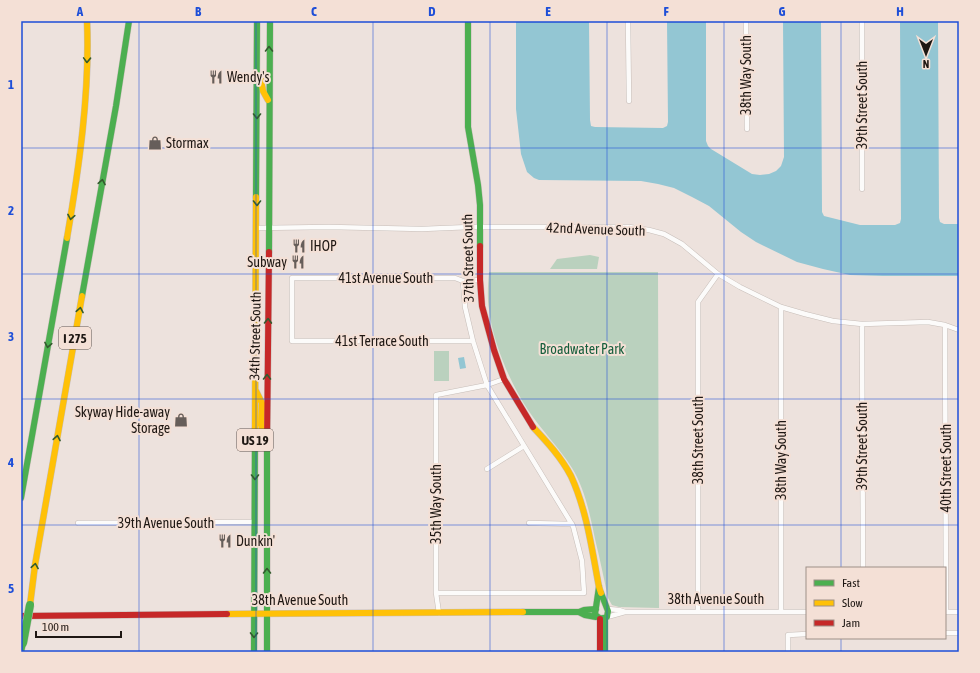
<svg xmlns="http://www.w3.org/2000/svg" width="980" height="673" font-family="'Asap Condensed',sans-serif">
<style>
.green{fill:#bad1be}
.water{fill:#93c6d3}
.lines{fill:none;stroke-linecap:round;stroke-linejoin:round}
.street-casing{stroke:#c7beb9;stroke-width:5.5}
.fast-casing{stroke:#c7beb9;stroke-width:7}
.slow-casing{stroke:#c7beb9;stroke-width:7}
.jam-casing{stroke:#c7beb9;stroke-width:7}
.street{stroke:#fcfbfa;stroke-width:4.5}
.fast{stroke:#4caf50;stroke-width:6}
.slow{stroke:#ffc107;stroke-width:6}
.jam{stroke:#c62828;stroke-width:6}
.fast-bridge-casing{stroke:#c7beb9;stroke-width:9;stroke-linecap:butt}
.fast-bridge{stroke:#4caf50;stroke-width:8}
.oneway{stroke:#335b2e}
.grid{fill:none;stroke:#1d4ed8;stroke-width:1;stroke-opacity:0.55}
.labels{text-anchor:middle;stroke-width:4;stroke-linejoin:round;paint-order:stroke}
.shield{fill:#f4e0d6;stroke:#5e534e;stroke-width:1}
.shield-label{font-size:13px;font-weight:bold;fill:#1e1713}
.street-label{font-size:14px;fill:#1e1713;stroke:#f4e0d6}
.poi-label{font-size:14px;fill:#1e1713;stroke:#f4e0d6;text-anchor:start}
.park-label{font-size:14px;fill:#165e3c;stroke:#f4e0d6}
.neatline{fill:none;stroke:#1d4ed8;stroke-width:1.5}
.grid-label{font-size:13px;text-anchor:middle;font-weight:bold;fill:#1d4ed8}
</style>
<rect width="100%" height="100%" fill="#ede2dd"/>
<path class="green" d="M590 255 599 257 597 269H550L557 259Z
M489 272H658L659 608 619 607 612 605 608 598C604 579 600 559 595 539 590 515 585 489 572 468 559 447 541 430 528 410 510 383 492 340 489 309 487 297 488 284 489 272Z
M434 351H449V381H434Z"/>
<path class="water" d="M516 21H589L590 120 591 126 595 127 663 128 667 126 668 122 667 21H706V141L708 146 711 149 752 174 760 175 769 174 776 171 781 166 784 157 783 21H821L822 212 824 216 860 225H895L900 223 901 219 900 21H938L939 218 940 222 944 224H959V276H883L850 275 823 269 797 262 756 242 741 232 709 206 692 197 674 188 658 184 641 181 539 180 534 178 527 172 521 154 516 109Z
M464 357 466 368 460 369 458 358Z"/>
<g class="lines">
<g class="street-casing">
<path id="street" d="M628 21 629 101
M746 21 747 129
M862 21V189
M257 228 329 227 422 229 470 227H629L649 230 664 234 682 244 718 274 740 287 781 307 805 314 833 321 862 324 928 322 945 325 959 330
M862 324 863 568
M945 325 946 612
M473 341H292V278H455L463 281 480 280
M487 469 524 446
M78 523 254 522
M529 523 572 524
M436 593H584L582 561 573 526 487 385 473 341 465 307 463 281
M608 609 619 610 625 612
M698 612V302L718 274
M781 612V307
M945 612H959
M439 613 436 593V395L487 385 504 379
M607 617 625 612H807
M945 633H959
M788 652V635L807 634"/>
</g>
<g class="fast-casing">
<path id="fast" d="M468 21V127L478 185 480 205V246
M256 197 257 21
M269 252 270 21
M82 296 116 106 129 21
M21 498 67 238
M599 587 595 614C599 619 601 619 607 617L608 611 601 593
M523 612H579L585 615 596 617
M579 612 584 610 596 609
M605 618V652
M21 652 23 643
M254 652 255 429
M267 652V444"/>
</g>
<g class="slow-casing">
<path id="slow" d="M257 77 261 80 263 91 268 100
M67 238C79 168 90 92 87 21
M256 391 262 403 261 425 263 432
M533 427C547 442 561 457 571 476 587 511 592 550 599 587L601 593
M255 429 256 197
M30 605 35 565 82 296
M227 614 523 612"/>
</g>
<g class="jam-casing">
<path id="jam" d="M480 246V280L482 306 494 350 504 379 533 427
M267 444 269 252
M21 616 227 614
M600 619V652"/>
</g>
<use href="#street" class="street"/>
<use href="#fast" class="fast"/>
<use href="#slow" class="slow"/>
<use href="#jam" class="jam"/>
<g class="fast-bridge-casing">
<path id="fast-bridge" d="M23 643 30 605"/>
</g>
<use href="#fast-bridge" class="fast-bridge"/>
</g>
<defs><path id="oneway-chevron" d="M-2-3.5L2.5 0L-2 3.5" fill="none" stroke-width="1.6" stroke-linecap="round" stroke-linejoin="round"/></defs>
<g class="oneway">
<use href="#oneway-chevron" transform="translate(269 49) rotate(-90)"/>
<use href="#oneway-chevron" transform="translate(87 60) rotate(92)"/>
<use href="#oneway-chevron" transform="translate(257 116) rotate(90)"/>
<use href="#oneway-chevron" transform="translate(102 182) rotate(-80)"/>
<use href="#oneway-chevron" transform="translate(257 203) rotate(90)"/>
<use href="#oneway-chevron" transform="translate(71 217) rotate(100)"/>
<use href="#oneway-chevron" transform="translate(80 310) rotate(-80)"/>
<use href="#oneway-chevron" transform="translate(268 321) rotate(-89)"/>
<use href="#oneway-chevron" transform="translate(48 345) rotate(100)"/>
<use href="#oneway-chevron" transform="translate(267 377) rotate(-90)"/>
<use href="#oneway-chevron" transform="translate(57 438) rotate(-80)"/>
<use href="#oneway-chevron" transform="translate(255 477) rotate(90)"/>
<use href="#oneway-chevron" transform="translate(35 566) rotate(-81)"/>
<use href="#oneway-chevron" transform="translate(267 571) rotate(-90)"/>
<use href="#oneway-chevron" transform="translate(254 635) rotate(91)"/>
</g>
<path class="grid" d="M139 21V652M256 21V652M373 21V652M490 21V652M607 21V652M724 21V652M841 21V568M21 148H959M21 274H959M21 399H959M21 525H959M841 638V652"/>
<defs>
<g id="restaurant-bare" transform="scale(1.08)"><path d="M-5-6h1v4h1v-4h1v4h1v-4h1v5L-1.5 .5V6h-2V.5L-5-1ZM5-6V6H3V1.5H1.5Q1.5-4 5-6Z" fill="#665e5a" stroke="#f4e0d6" stroke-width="2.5" paint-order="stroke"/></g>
<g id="shop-bare" transform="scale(1.08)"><path d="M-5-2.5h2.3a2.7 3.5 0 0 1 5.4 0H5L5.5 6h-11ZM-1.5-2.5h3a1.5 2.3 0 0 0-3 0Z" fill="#665e5a" stroke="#f4e0d6" stroke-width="2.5" paint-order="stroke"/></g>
</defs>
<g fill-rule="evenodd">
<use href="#restaurant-bare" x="216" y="77"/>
<use href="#shop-bare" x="155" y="143"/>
<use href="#restaurant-bare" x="299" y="246"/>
<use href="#restaurant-bare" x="298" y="262"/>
<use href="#shop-bare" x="181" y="420"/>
<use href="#restaurant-bare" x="225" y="541"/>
</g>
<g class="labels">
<g class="shield">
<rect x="59" y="327" width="32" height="22" rx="3"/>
<rect x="237" y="429" width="36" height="22" rx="3"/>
</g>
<g class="shield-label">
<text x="75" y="343">I 275</text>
<text x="255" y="445">US 19</text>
</g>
<g class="street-label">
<text transform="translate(746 75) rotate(-90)" y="5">38th Way South</text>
<text transform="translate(862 105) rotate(-90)" y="5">39th Street South</text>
<text transform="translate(596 229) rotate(2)" y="5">42nd Avenue South</text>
<text transform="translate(468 258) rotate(-91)" y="5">37th Street South</text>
<text x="386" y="283">41st Avenue South</text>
<text transform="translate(255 336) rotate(-89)" y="5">34th Street South</text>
<text x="382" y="346">41st Terrace South</text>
<text transform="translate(698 440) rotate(-90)" y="5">38th Street South</text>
<text transform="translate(862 446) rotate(-90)" y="5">39th Street South</text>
<text transform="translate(781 460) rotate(-90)" y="5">38th Way South</text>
<text transform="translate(946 468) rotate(-90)" y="5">40th Street South</text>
<text transform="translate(436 504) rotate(-90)" y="5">35th Way South</text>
<text x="166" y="528">39th Avenue South</text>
<text x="716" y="604">38th Avenue South</text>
<text x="300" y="605">38th Avenue South</text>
</g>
<g class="poi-label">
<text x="227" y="82">Wendy's</text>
<text x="166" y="148">Stormax</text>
<text x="310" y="251">IHOP</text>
<text x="287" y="267" text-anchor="end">Subway</text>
<text x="170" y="417" text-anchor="end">Skyway Hide-away<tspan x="170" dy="16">Storage</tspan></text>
<text x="236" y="546">Dunkin'</text>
</g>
<g class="park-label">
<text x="582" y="354">Broadwater Park</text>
</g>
</g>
<rect width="980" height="673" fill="none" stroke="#f4e0d6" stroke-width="44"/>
<rect x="806" y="567" width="140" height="72" fill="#f4e0d6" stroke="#9e9088"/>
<rect x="814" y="580" width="20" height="6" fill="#4caf50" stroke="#9e9088"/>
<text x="842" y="587" font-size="12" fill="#1e1713">Fast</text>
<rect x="814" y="600" width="20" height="6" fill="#ffc107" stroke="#9e9088"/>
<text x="842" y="607" font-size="12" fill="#1e1713">Slow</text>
<rect x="814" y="620" width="20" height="6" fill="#c62828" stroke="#9e9088"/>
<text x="842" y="627" font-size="12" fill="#1e1713">Jam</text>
<g transform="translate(926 54) rotate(180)" stroke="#f4e0d6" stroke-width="3" paint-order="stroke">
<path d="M0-3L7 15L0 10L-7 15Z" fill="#1e1713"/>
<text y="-6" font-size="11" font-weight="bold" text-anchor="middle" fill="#1e1713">N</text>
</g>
<path d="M36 631v6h85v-6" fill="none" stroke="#1e1713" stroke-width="2"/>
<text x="42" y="631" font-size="12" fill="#1e1713" stroke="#f4e0d6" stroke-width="3" paint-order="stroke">100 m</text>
<rect x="22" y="22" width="936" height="629" class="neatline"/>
<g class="grid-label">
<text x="80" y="16">A</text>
<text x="198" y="16">B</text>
<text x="314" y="16">C</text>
<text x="432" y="16">D</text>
<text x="548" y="16">E</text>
<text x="666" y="16">F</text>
<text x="782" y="16">G</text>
<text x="900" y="16">H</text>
<text x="11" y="89">1</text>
<text x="11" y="215">2</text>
<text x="11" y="341">3</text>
<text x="11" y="467">4</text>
<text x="11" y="593">5</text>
</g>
</svg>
